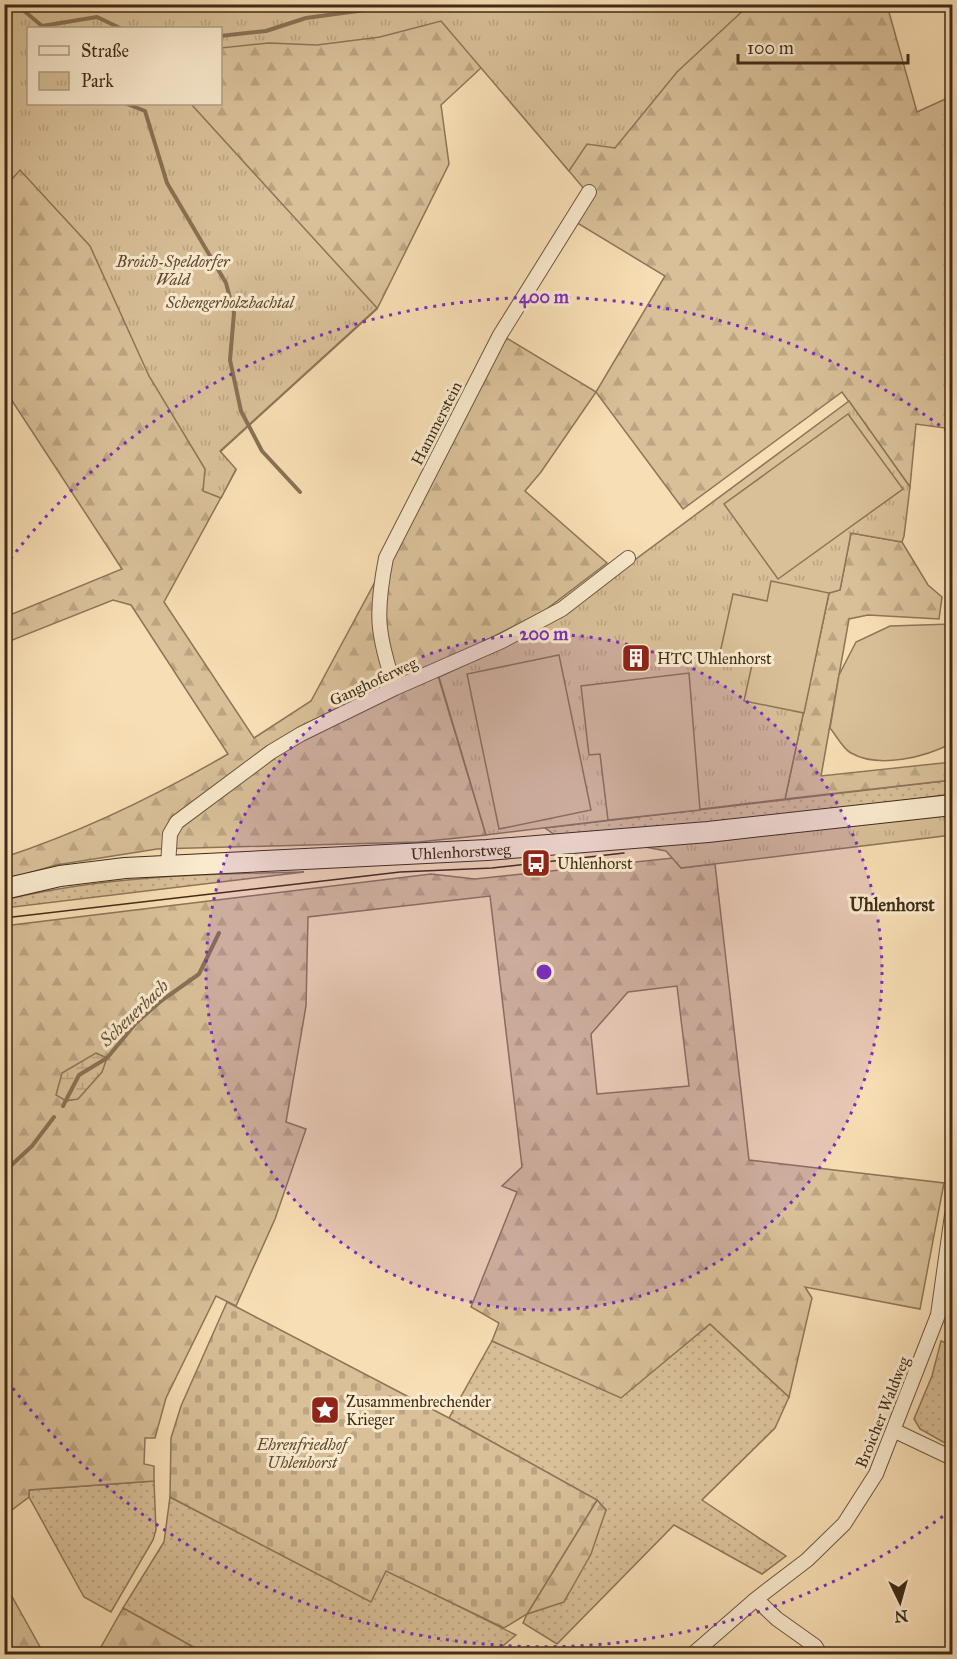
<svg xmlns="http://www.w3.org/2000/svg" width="957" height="1659" font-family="'IM FELL Great Primer',serif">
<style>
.grass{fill:url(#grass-dots);stroke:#8c7658;stroke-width:1.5}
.forest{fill:url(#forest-firs);stroke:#8c7658;stroke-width:1.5;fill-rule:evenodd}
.wetland{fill:url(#wetland-marsh);stroke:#8c7658;stroke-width:1.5}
.cemetery{fill:url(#cemetery-stones);stroke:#8c7658;stroke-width:1.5}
.park{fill:url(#park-tufts);stroke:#8c7658;stroke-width:1.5}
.pitch{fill:#d9c099;stroke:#8c7658;stroke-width:1.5}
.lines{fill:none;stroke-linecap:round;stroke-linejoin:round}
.stream{stroke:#887254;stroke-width:4}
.street-casing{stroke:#6d583e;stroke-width:16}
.secondary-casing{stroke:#3f2b16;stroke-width:22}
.street{stroke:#faeace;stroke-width:14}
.secondary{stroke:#faeace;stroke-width:20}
.tram{stroke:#3f2b16;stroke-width:1.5}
.ring{fill:none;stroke:#7b2cbf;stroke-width:3;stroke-dasharray:3 6}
.labels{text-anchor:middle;stroke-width:6;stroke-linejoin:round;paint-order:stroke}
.park-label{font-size:16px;font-style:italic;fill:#5e4930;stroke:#faeace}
.street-label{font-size:16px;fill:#3f2b16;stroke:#faeace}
.poi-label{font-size:16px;fill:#3f2b16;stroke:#faeace;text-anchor:start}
.neighbourhood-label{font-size:18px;font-weight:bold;fill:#3f2b16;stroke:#faeace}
.water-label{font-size:18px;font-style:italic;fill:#644e35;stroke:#faeace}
.centre{fill:#7b2cbf;stroke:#faeace;stroke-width:3}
.ring-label{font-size:18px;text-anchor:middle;font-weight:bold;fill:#7b2cbf;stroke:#faeace;stroke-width:6;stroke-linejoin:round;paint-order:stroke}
</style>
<defs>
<pattern id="grass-dots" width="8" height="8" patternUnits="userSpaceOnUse" patternTransform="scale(1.5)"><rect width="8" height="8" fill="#d9c099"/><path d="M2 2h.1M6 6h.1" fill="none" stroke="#bba583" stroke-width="1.8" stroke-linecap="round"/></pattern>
<pattern id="forest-firs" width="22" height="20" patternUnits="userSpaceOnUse" patternTransform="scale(1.5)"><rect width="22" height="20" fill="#d9c099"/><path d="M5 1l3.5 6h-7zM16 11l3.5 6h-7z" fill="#bba583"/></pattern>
<pattern id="wetland-marsh" width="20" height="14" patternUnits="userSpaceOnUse" patternTransform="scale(1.5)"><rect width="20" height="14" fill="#d9c099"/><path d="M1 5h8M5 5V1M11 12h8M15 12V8" fill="none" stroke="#bba583"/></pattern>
<pattern id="cemetery-stones" width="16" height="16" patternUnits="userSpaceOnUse" patternTransform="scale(1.5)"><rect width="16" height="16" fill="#d9c099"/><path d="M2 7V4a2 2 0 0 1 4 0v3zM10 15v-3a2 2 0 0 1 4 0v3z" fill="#bba583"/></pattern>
<pattern id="park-tufts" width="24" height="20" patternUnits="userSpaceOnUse" patternTransform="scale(1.5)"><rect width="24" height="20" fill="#d9c099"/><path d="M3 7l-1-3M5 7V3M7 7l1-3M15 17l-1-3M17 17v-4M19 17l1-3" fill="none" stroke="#bba583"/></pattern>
</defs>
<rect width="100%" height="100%" fill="#f8deb4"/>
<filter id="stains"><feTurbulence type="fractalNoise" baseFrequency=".00333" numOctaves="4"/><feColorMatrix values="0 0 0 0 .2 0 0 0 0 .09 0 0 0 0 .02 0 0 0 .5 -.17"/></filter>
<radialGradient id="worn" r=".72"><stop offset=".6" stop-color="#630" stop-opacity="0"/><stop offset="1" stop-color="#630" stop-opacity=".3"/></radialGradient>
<path class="grass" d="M952 780V794L803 814 558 837 545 828Z
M304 872 5 908 4 900C104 876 202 874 304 872Z
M710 1324 789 1397 775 1428 702 1500 786 1556 762 1574 674 1525 557 1644 523 1623 527 1614 564 1602 606 1510 597 1500 449 1418 492 1341 621 1397Z
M941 1341 949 1344 952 1352V1447L920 1429 914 1419 932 1376Z
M154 1481 156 1530 153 1540 111 1612 84 1597 29 1497V1490Z
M170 1497 370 1601 386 1570 516 1635 493 1654H206L123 1608 164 1542Z"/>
<path class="forest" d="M5 5H887L917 112 952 96V429L916 424 910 487 842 392 683 509 596 392 541 472 525 491 607 563 544 611 435 666 486 835 418 842 157 849 56 865 5 880V857C84 831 156 796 228 754L131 605 113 600 5 643V617L122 569 5 390ZM28 28H220V104H28ZM482 67 590 196 574 221 665 276 596 392 505 337 399 542 390 565 375 582 311 701 254 738 164 602 236 470 219 453 377 309 449 164 441 105Z
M851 533 902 542 928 585 942 597 939 619 868 615 849 619 821 776 952 762V780L785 799 829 593 840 590Z
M673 858 681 868 715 864 749 1160 944 1183 920 1309 805 1287 812 1298 789 1397 710 1324 621 1398 492 1341 499 1323 471 1307 517 1192 502 1186 522 1167 490 896 308 917 306 1006 286 1122 306 1129 275 1219 236 1306 216 1296 166 1398 155 1438H145L144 1464 154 1466V1481L29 1490V1497L5 1515 4 926 431 874 475 879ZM677 986 689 1086 597 1094 591 1034 628 992Z
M597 1500 606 1510 591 1554 564 1602 527 1614Z
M4 1584H5L44 1654H5Z
M123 1608 206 1654H97Z"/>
<path class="wetland" d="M96 1053 107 1058 102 1072 78 1099 66 1101 56 1095 62 1073Z"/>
<path class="cemetery" d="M227 1302 449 1418 597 1500 527 1614 504 1628 386 1571 371 1602 170 1497 171 1438 181 1406Z"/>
<path class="park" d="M5 4H749V5L677 72 615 148 587 144 569 171 441 21 380 37 317 45 269 43 221 48 220 28H28V104H191L377 308 220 451 236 469 221 498 203 491 205 469 149 376 90 246 20 170 5 187Z
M849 401 910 487 904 536 902 542 851 533 840 590 829 593 785 799 486 835 439 677 504 647 563 613Z
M952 815V835L681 868 666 851 640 846Z"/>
<path class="pitch" d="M848 414 903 489 778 579 724 504Z
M771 581 829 593 804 713 744 701 753 660 720 653 733 594 767 601Z
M952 624V743C926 757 879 769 851 753 843 749 836 735 830 728L839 675 856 642 890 626Z
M559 655 591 810 499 829 467 674Z
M689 673 700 810 608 820 600 754 589 755 581 686Z"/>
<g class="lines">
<path class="stream" d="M16 4 42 26
M42 26 97 17 120 28
M220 36 266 31 306 18 380 8 385 4
M127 104 145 111 167 183 226 283 234 313 230 360 241 411 262 451 300 492
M63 1106 79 1075 107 1058 136 1023 161 1001 199 974 219 933
M4 1172 32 1146 54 1117"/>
<g class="street-casing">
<path id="street" d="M395 688C377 634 375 614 386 558L500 335 589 192
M168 865 170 834 177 822 271 752 301 734 395 688 502 641 562 609 628 558
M895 1431 952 1458
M756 1599 777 1619 815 1646 820 1654
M693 1654 756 1599 807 1560 844 1524 876 1474 938 1315 952 1215"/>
</g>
<g class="secondary-casing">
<g id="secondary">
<path id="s1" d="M4 889 60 876 125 868 487 850 708 832 952 805"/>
</g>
</g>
<use href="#street" class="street"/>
<use href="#secondary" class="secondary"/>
<path class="tram" d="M4 918 400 872 492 868 624 853"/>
</g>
<circle cx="544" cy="972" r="338" fill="#7b2cbf" fill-opacity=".12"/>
<g class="ring">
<circle cx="544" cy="972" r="338"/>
<path d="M950 1511A675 675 0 0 1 5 1378M5 566A675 675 0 0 1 950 433"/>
</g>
<defs>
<g id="building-square" transform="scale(1.5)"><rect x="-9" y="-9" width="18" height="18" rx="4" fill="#8f2418" stroke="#faeace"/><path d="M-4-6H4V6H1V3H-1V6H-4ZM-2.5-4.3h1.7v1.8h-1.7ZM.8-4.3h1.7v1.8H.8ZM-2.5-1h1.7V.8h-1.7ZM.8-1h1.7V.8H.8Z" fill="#fff"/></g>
<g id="bus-square" transform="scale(1.5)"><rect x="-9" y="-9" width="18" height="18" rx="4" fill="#8f2418" stroke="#faeace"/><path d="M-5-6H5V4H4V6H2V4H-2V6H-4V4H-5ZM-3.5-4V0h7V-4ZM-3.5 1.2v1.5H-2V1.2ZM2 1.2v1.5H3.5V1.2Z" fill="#fff"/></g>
<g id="sight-square" transform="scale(1.5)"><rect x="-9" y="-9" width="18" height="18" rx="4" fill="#8f2418" stroke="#faeace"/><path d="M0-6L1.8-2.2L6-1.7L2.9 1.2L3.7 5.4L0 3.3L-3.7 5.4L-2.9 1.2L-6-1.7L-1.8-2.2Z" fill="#fff"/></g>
</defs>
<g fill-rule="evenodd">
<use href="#building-square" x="636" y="658"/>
<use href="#bus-square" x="536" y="863"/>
<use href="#sight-square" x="325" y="1410"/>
</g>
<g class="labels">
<g class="park-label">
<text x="173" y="267">Broich-Speldorfer<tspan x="173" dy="18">Wald</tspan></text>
<text x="230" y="308">Schengerholzbachtal</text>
<text x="302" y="1450">Ehrenfriedhof<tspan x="302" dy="18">Uhlenhorst</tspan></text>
</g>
<g class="street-label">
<text transform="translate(436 423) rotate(-63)" y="6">Hammerstein</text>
<text transform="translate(373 681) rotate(-25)" y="6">Ganghoferweg</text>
<text dy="6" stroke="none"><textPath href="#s1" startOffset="459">Uhlenhorstweg</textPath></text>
<text transform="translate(882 1412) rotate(-68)" y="6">Broicher Waldweg</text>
</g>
<g class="poi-label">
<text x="657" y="664">HTC Uhlenhorst</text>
<text x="557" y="869">Uhlenhorst</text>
<text x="346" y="1407">Zusammenbrechender<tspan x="346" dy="18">Krieger</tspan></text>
</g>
<g class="neighbourhood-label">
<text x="892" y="911">Uhlenhorst</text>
</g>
<g class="water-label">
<text transform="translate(134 1013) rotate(-44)" y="6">Scheuerbach</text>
</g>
</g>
<circle cx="544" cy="972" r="9" class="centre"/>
<g class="ring-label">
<text x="544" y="303">400 m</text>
<text x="544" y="640">200 m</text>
</g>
<rect width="957" height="1659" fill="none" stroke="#f8deb4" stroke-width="24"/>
<rect x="6" y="6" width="945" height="1647" fill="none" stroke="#3f2b16" stroke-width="3"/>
<rect x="12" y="12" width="933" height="1635" fill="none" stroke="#3f2b16" stroke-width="1.5"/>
<rect x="27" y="27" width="195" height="78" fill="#faeace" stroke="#af9e84" stroke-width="1.5"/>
<rect x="39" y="46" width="30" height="9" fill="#faeace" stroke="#af9e84" stroke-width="1.5"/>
<text x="81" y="57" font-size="18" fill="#3f2b16">Straße</text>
<rect x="39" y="72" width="30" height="18" fill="url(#park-tufts)" stroke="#af9e84" stroke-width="1.5"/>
<text x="81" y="87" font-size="18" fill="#3f2b16">Park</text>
<g transform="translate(900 1602) rotate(175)" stroke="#faeace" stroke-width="4.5" paint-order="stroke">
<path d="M0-4.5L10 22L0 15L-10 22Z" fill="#3f2b16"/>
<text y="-9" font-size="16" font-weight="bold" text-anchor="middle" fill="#3f2b16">N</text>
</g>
<path d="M738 54v9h170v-9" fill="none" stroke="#3f2b16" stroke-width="3"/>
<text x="747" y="54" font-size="18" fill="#3f2b16" stroke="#faeace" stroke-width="4.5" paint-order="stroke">100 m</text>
<rect width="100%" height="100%" filter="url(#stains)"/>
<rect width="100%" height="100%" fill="url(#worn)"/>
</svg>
